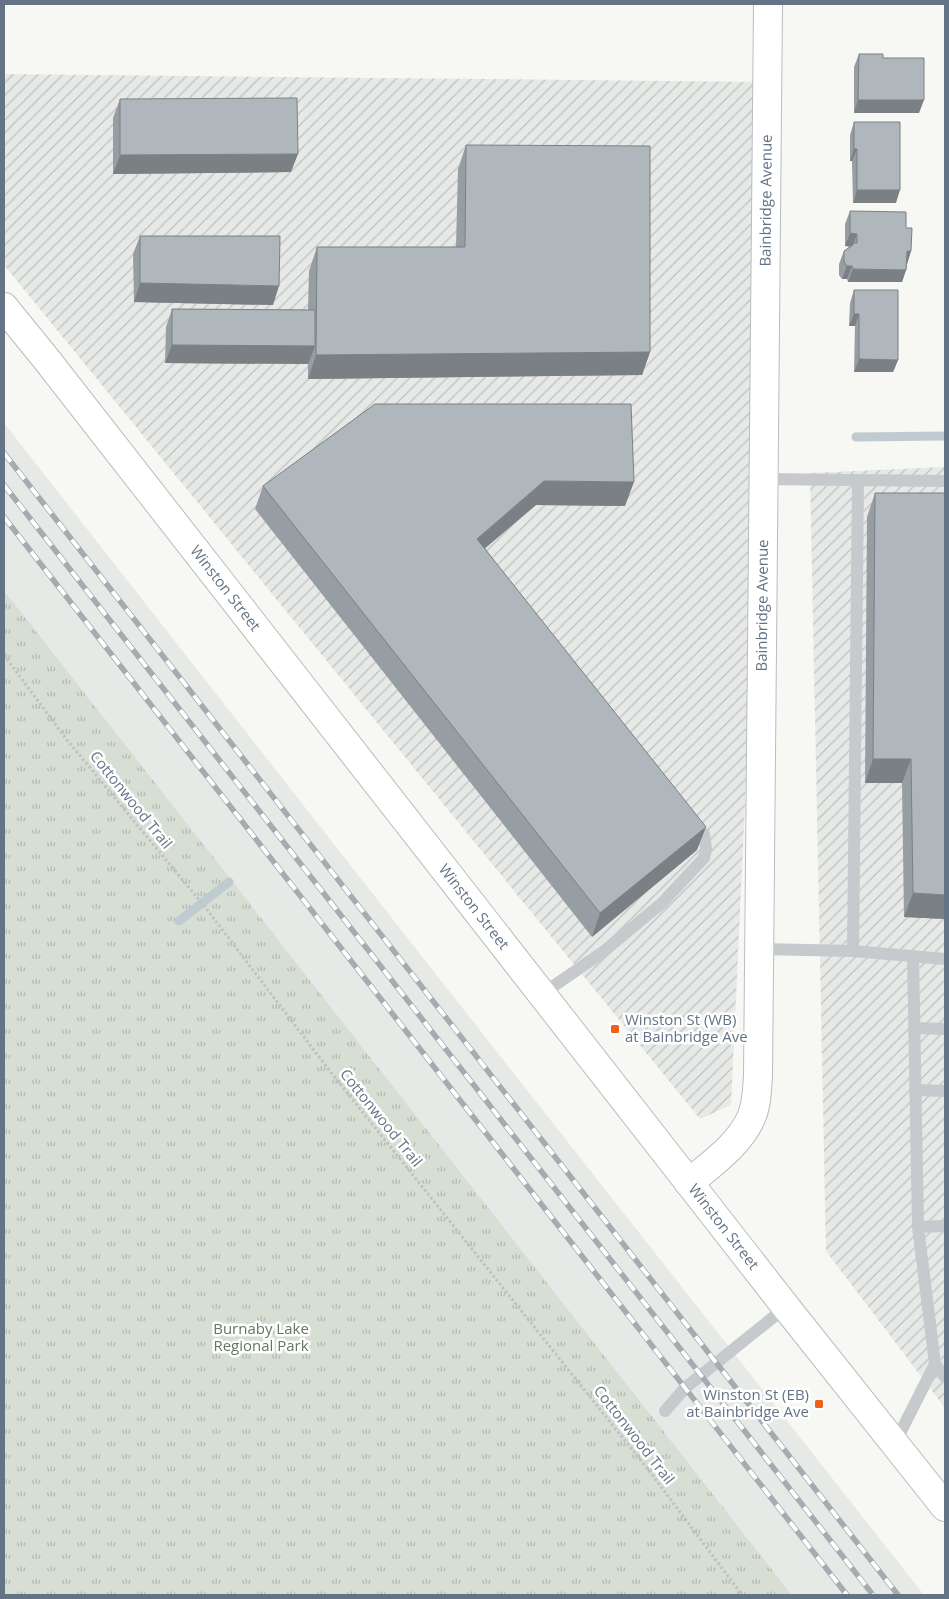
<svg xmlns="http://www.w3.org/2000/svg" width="949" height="1599" font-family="'Open Sans',sans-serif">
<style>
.built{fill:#e7e9e7}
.industrial{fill:url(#industrial-furrows)}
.park{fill:url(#park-tufts)}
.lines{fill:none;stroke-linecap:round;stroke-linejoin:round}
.stream{stroke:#c0cbd1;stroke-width:9}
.secondary-casing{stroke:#b8bdc2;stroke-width:30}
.path{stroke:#c0c1c4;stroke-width:3;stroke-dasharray:2.5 2.5;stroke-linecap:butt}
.lane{stroke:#c6cacd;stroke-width:12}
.secondary{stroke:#fff;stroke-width:28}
.rail-casing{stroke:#a6abb2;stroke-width:5.5}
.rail{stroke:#fff;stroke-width:4;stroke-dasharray:11;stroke-linecap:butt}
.wall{fill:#969da3}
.shaded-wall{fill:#7a8084}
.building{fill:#afb7bd;stroke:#7a8084}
.poi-dot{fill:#f1601a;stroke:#fff;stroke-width:2}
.labels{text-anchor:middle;stroke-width:5;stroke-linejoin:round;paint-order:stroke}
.street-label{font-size:15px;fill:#647487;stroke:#fff}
.poi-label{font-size:15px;fill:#647487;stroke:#fff;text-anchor:start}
.park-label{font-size:15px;fill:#62795f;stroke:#fff}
</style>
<defs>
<pattern id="industrial-furrows" width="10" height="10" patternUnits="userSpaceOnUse" patternTransform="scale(1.25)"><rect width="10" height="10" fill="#e7e9e7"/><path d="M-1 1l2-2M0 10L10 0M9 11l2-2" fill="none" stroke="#bfc1c1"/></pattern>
<pattern id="park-tufts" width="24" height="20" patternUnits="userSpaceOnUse" patternTransform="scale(1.25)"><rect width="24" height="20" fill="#d7dfd4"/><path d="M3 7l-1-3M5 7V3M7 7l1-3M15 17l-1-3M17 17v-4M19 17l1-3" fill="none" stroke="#b2b9b2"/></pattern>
</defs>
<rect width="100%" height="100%" fill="#f7f7f3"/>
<path class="built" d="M4 423 427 963 924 1595H792L4 591Z"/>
<path class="industrial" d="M4 74 762 82 761 459 731 1105 700 1119 4 265Z
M945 467V1408L826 1251 810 473Z"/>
<path class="park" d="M4 591 21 612 792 1595H4Z"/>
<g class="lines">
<path class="stream" d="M856 437 945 436
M179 921 229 882"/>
<g class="secondary-casing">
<g id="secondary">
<path id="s1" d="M4 307 47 360 786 1307 945 1507"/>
<path id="s2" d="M689 1183C711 1164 739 1145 751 1118 757 1105 757 1089 758 1076L768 4"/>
</g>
</g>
<path class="path" d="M4 655 67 740 205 907 329 1070 650 1472 742 1595"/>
<path class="lane" d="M763 479 945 481
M759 949 853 951 858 480
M853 951 945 959
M542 994 603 952 662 903 704 858 706 849 704 834
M914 1028 945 1029
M915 1090 945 1091
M918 1227 945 1226
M935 1364 945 1377
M665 1411 685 1388 786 1307
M895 1443 935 1364 918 1227 913 957"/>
<use href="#secondary" class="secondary"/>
<g class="rail-casing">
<path id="rail" d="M4 453 898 1595
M4 485 873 1595
M4 517 847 1595"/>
</g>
<use href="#rail" class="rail"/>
</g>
<path class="wall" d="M859 54 883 58 919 113H854V67Z
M120 99 291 172 113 174V118Z
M854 122 896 203H853L852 161H850V135Z
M466 145 650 352 642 375 308 379V364L165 363 166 327 172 309 308 310 309 271 317 247H456L458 169Z
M850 211 906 228 911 251 907 264 906 270 902 282H848L847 279H842L839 275V264L844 251 850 246H845V224Z
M140 236 273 305 134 302 133 254Z
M854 290 898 360 893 372H854L855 326H849L850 303Z
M263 486 625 506 536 505 485 548 697 850 592 937 255 509Z
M875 493H945V919L904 917 902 783H865L867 517Z"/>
<path class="shaded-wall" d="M858 100H924L919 113H854Z
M854 149H857L852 161H850Z
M298 154 291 172 113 174 120 155Z
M857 190H900L896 203H853Z
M850 233 857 234 852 247 853 243 851 247 845 246Z
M907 251H911L907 264Z
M847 266H852L847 279H842Z
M853 269 906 270 902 282H848Z
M140 283 279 286 273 305 134 302Z
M854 314H859L855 326H849Z
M172 345 315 346 308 364 165 363Z
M650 352 642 375 308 379 316 355Z
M859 359 898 360 893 372H854Z
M544 481 634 482 625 506 536 505 469 562 477 539Z
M873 759H911L902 783H865Z
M706 827 697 850 592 937 600 913Z
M913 893 945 895V919L904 917Z"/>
<path class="building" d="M859 54H883V58H924V100H858Z
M297 98 298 154 120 155V99Z
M854 122H900V190H857V149H854Z
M466 145 650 146V352L316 355 317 247H465Z
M850 211 906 212V228H912L911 251H907L906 270 853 269 852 266H847L844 262V251L853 245V243H857V234L850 233Z
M140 236H280L279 286 140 283Z
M854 290H898V360L859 359V314H854Z
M172 309 315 310V346L172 345Z
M375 404H631L634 482 544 481 477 539 706 827 600 913 263 486Z
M875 493H945V895L913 893 911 759H873Z"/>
<g class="poi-dot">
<rect x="610" y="1024" width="10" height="10" rx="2.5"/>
<rect x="814" y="1399" width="10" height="10" rx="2.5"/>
</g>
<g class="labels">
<g class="street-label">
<text dy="5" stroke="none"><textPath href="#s2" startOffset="1009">Bainbridge Avenue</textPath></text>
<text dy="5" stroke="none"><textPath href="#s1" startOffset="358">Winston Street</textPath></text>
<text dy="5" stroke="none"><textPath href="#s2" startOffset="604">Bainbridge Avenue</textPath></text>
<text transform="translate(131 800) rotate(51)" y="5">Cottonwood Trail</text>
<text dy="5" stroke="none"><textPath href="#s1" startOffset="762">Winston Street</textPath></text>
<text transform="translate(381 1118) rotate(51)" y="5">Cottonwood Trail</text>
<text dy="5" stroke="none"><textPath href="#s1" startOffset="1168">Winston Street</textPath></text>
<text transform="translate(634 1435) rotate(52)" y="5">Cottonwood Trail</text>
</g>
<g class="poi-label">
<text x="625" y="1025">Winston St (WB)<tspan x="625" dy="17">at Bainbridge Ave</tspan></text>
<text x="809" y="1400" text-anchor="end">Winston St (EB)<tspan x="809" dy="17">at Bainbridge Ave</tspan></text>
</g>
<g class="park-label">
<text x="261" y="1334">Burnaby Lake<tspan x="261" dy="17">Regional Park</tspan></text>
</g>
</g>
<rect width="949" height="1599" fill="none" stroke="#647487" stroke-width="10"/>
</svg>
